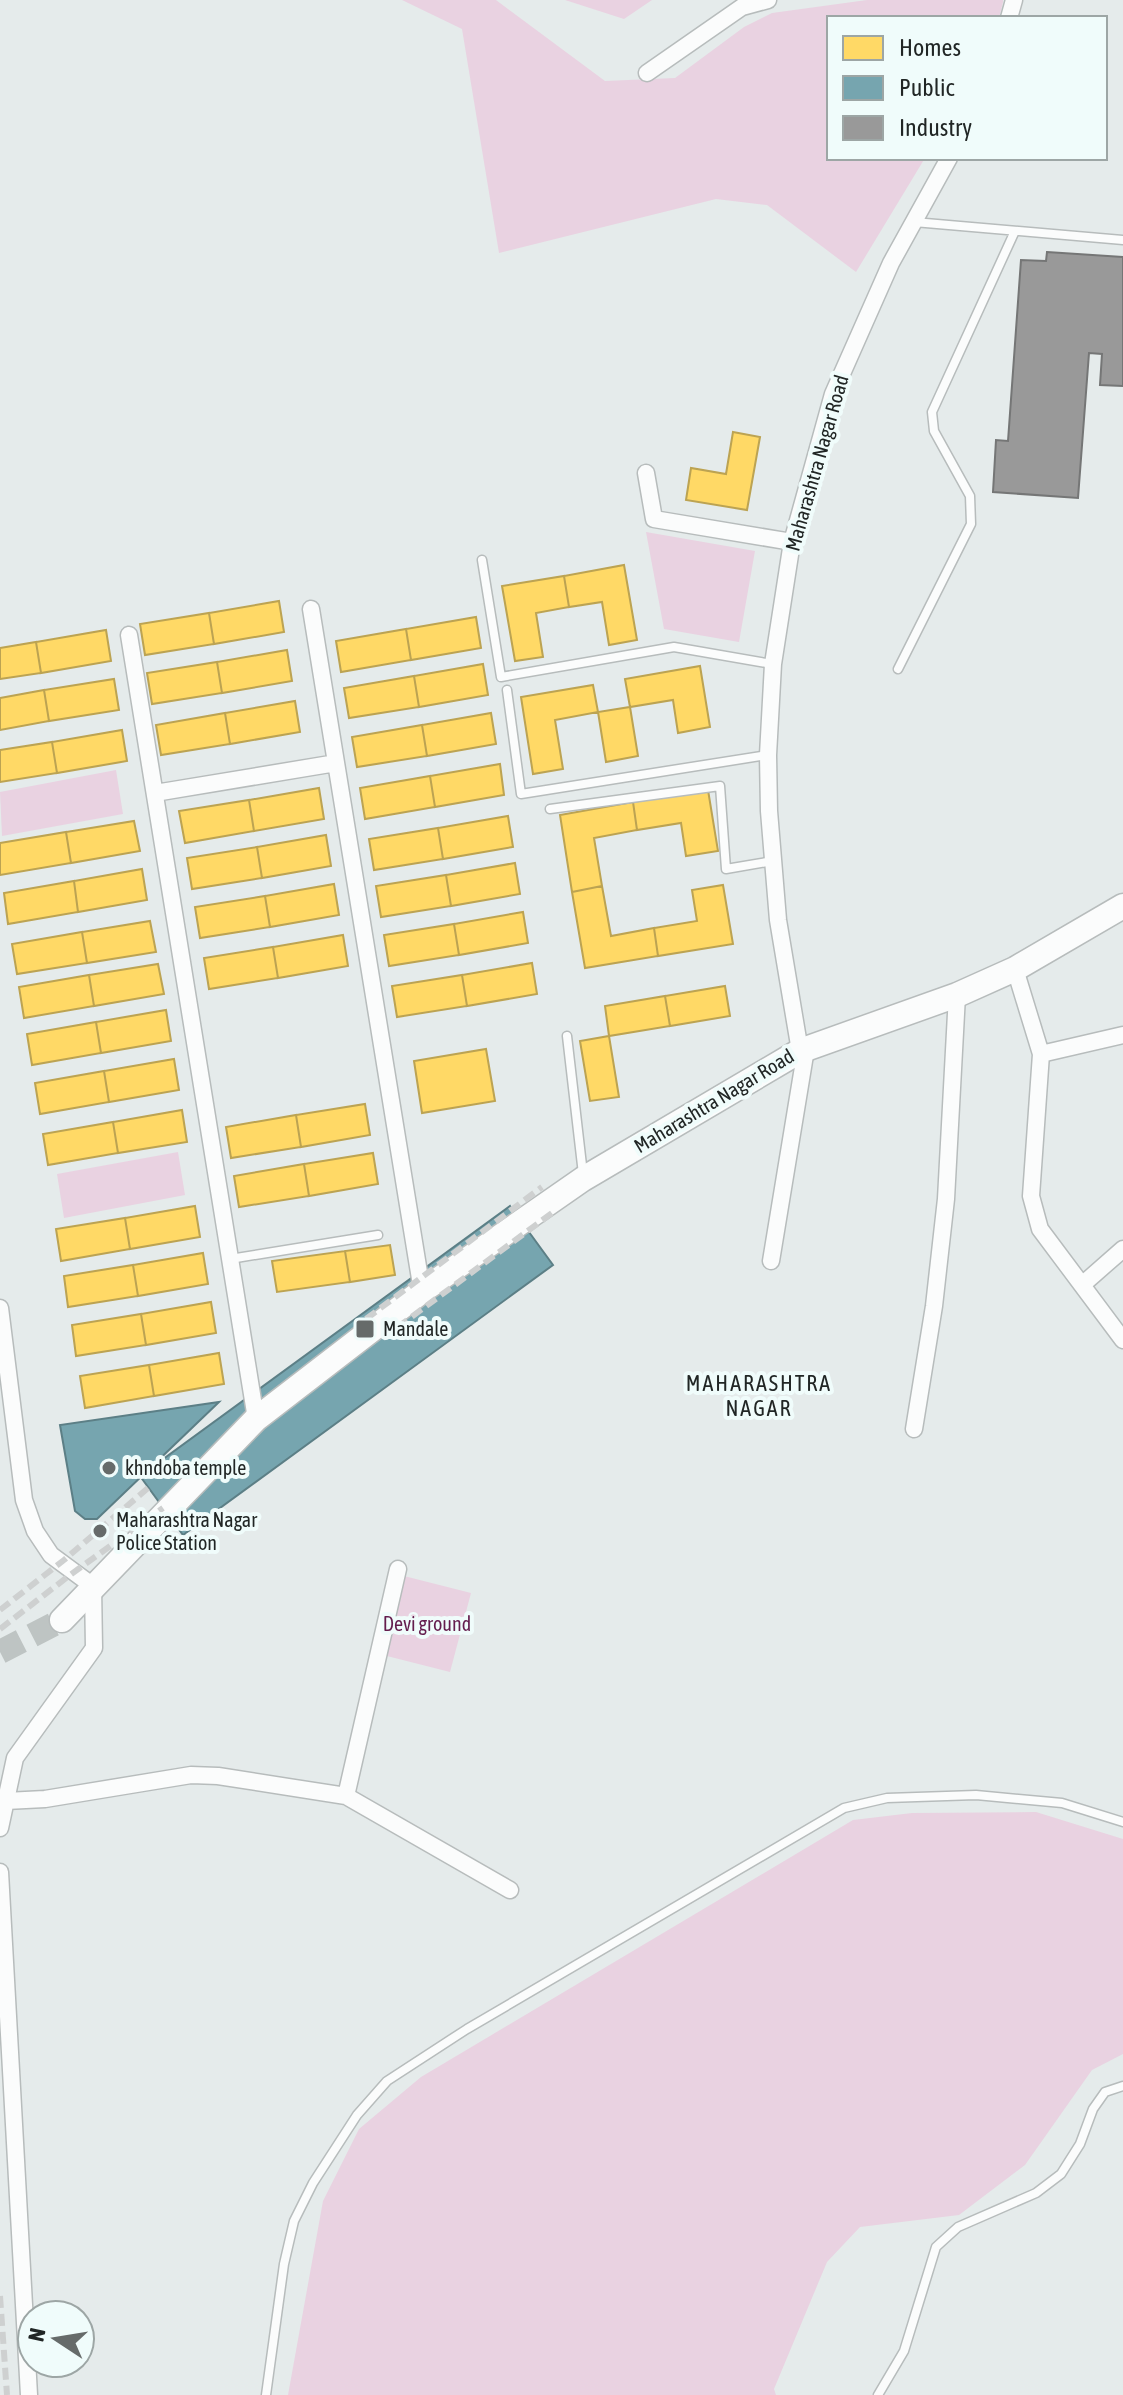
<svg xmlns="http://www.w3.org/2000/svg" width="1123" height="2395" font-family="'Asap Condensed',sans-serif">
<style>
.green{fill:#e9d2e1}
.homes{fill:#ffd966;stroke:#bca352;stroke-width:2}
.public{fill:#76a5af;stroke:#5c7f86;stroke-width:2}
.industry{fill:#999;stroke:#757676;stroke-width:2}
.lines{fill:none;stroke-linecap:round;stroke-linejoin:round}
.secondary-tunnel{stroke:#bec4c3;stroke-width:24;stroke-dasharray:24 12;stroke-linecap:butt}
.lane-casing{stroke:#b7bcbc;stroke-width:11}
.street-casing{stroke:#b7bcbc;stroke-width:19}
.secondary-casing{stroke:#b7bcbc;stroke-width:27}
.lane{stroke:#fbfcfc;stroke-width:8}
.street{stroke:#fbfcfc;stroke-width:16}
.secondary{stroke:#fbfcfc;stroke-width:24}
.rail{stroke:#ced0d0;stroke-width:6;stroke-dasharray:12 6;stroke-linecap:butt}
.poi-dot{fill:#666b6a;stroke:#f0fcfb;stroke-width:3}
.labels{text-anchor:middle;stroke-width:8;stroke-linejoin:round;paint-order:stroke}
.street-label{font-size:20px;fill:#212625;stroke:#f0fcfb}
.poi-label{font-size:20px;fill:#212625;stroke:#f0fcfb;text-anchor:start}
.park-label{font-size:20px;fill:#641d4e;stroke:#f0fcfb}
.neighbourhood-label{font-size:22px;letter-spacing:2px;fill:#212625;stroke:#f0fcfb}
</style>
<rect width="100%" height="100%" fill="#e5ebeb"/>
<path class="green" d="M402 0H496L605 81 675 78 744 27 772 13 867 0H1003V2L999 18H829V158H925L856 272 767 205 716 199 499 253 462 29Z
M565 0H652L624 19Z
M646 532 755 551 739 642 664 629Z
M116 770 123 814 2 836 0 792Z
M178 1152 185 1195 64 1218 57 1174Z
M404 1576 471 1593 450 1672 383 1655Z
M1036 1812 1123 1839V2054L1092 2070 1025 2165 959 2215 860 2227 827 2262 774 2389 776 2395H288L323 2201 359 2129 421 2077 853 1820 912 1813Z"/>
<path class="homes" d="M733 432 760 437 747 510 686 500 691 468 726 474Z
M624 565 637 640 609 645 602 602 569 607 564 576Z
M564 576 569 607 536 613 543 657 515 661 502 586Z
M279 601 284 632 214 644 209 613Z
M209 613 214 644 145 655 140 624Z
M476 617 481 648 411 660 406 629Z
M406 629 411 660 341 672 336 641Z
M106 630 111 661 41 673 36 642Z
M36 642 41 673 0 679V648Z
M287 650 292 681 222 693 217 662Z
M217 662 222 693 152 704 147 673Z
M483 664 488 695 419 707 414 676Z
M700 666 710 727 678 733 673 700 630 707 625 679Z
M414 676 419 707 349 718 344 688Z
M114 679 119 710 49 721 44 690Z
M593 685 598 712 555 720 563 769 533 774 521 697Z
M44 690 49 721 0 730V698Z
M295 701 300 732 230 744 225 713Z
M630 707 638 756 606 762 598 712Z
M225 713 230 744 161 755 156 725Z
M491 713 496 744 427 756 422 725Z
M422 725 427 756 357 767 352 737Z
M122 730 127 761 57 773 52 742Z
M52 742 57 773 0 782V750Z
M500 764 504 795 435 807 430 776Z
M430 776 435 807 365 819 360 788Z
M319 788 324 819 254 831 249 800Z
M708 790 718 851 686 856 681 823 637 830 633 802Z
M249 800 254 831 185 843 179 811Z
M633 802 637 830 594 838 602 886 572 892 560 815Z
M508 816 513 847 443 859 438 828Z
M134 821 140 851 71 863 66 832Z
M438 828 443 859 374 870 369 839Z
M66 832 71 863 0 875V843Z
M326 835 331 866 262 878 257 847Z
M257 847 262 878 192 889 187 858Z
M515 863 520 894 451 906 446 875Z
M142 869 147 900 78 912 74 881Z
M446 875 451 906 381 917 376 886Z
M74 881 78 912 8 924 4 893Z
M334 884 339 915 270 927 265 896Z
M723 885 733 944 658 956 654 928 697 921 692 890Z
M602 886 611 936 654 928 658 956 585 968 572 892Z
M265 896 270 927 200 938 195 907Z
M523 912 528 943 459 955 454 924Z
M150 921 156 952 87 963 82 932Z
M454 924 459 955 389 966 384 935Z
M82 932 87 963 17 974 12 944Z
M343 935 348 966 278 978 273 947Z
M273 947 278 978 209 989 204 958Z
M532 963 537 994 467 1006 462 975Z
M158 964 164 994 94 1006 89 975Z
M89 975 94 1006 24 1018 19 987Z
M462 975 467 1006 397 1017 392 986Z
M725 986 730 1016 670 1026 665 996Z
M665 996 670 1026 609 1036 605 1006Z
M166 1010 171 1041 101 1053 96 1022Z
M96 1022 101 1053 32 1065 27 1034Z
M609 1036 619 1097 590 1101 580 1041Z
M486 1049 495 1101 422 1113 414 1061Z
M174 1059 179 1090 109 1102 104 1071Z
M104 1071 109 1102 40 1114 35 1083Z
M365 1104 370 1135 301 1147 296 1115Z
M182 1110 187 1142 118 1153 113 1122Z
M296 1115 301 1147 231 1158 226 1127Z
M113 1122 118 1153 48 1165 43 1134Z
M373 1153 378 1184 309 1196 304 1164Z
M304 1164 309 1196 239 1207 234 1176Z
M195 1206 200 1237 130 1249 125 1218Z
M125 1218 130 1249 61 1261 56 1229Z
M390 1245 395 1275 350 1282 345 1251Z
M345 1251 350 1282 277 1292 272 1261Z
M203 1253 208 1284 138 1296 133 1265Z
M133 1265 138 1296 68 1307 64 1276Z
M211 1302 216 1333 146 1345 141 1314Z
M141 1314 146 1345 76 1356 72 1325Z
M219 1353 224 1384 154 1396 149 1365Z
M149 1365 154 1396 85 1408 80 1376Z"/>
<path class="public" d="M510 1206 553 1265 183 1535 140 1476Z
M219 1402 97 1519H85L75 1511 60 1425Z"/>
<path class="industry" d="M1047 252 1123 257V386L1100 385 1102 354 1089 353 1078 498 993 492 996 440 1008 441 1021 260 1046 261Z"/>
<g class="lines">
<path class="secondary-tunnel" d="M0 1652 62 1620"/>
<g class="lane-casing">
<path id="lane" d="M914 222 1123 240
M482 560 501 677 674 647 772 664
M898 669 971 524 970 496 934 431 932 412 1015 231
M507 690 521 794 767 755
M550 809 720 786 726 869 773 861
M567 1036 583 1174
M230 1259 378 1235
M266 2395 284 2264 294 2221 313 2183 357 2115 387 2081 467 2029 844 1808 887 1798 976 1795 1062 1803 1123 1822
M878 2395 904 2351 936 2247 958 2227 1036 2193 1061 2174 1080 2144 1093 2109 1105 2092 1123 2086"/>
</g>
<g class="street-casing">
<path id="street" d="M1009 18 1014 0
M647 73 742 7 768 0
M646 473 654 519 792 542
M311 609 422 1291
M129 635 256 1419
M155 793 336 763
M1015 969 1041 1054 1031 1196 1040 1229 1123 1340
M800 1051 778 920 769 811 768 755 773 664 792 542 833 394 891 263 949 158
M1041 1054 1123 1035
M771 1261 806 1049
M1082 1285 1123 1249
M0 1308 24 1500 35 1531 51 1555 93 1586 94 1648 15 1758 0 1828
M914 1429 934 1306 946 1199 957 995
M346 1796 398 1569
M6 1801 45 1799 191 1775 218 1776 346 1796 510 1890
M0 1872 29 2395"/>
</g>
<g class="secondary-casing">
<path id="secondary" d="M62 1620 256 1419 422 1291 583 1179 800 1051 957 995 1015 969 1123 906"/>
</g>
<use href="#lane" class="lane"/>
<use href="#street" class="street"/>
<use href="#secondary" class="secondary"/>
<path class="rail" d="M366 1319 542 1187
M383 1338 556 1210
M0 1610 64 1560 148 1488
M0 1629 70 1575 163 1508
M0 2296 7 2395"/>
</g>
<g class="poi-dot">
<rect x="355" y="1319" width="20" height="20" rx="4"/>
<circle cx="109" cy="1468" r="8"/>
<circle cx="100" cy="1531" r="8"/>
</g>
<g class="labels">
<g class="street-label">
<text transform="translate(817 463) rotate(-74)" y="7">Maharashtra Nagar Road</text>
<text transform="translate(714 1101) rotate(-31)" y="7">Maharashtra Nagar Road</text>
</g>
<g class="poi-label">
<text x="383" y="1336">Mandale</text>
<text x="125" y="1475">khndoba temple</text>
<text x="116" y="1527">Maharashtra Nagar<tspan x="116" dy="23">Police Station</tspan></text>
</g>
<g class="park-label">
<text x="427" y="1631">Devi ground</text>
</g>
<g class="neighbourhood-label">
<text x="759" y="1391">MAHARASHTRA<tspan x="759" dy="25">NAGAR</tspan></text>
</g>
</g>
<rect x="827" y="16" width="280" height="144" fill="#f0fcfb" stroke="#9da6a5" stroke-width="2"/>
<rect x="843" y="36" width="40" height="24" fill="#ffd966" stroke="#9da6a5" stroke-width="2"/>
<text x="899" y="56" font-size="24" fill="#212625">Homes</text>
<rect x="843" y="76" width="40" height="24" fill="#76a5af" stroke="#9da6a5" stroke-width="2"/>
<text x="899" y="96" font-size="24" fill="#212625">Public</text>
<rect x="843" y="116" width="40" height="24" fill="#999999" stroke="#9da6a5" stroke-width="2"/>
<text x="899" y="136" font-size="24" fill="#212625">Industry</text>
<g transform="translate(56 2339) rotate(282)"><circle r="38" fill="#f0fcfb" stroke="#9da6a5" stroke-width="2"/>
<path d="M0-6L14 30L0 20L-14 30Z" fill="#666b6a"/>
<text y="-12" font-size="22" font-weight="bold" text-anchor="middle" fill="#212625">N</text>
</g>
</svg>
